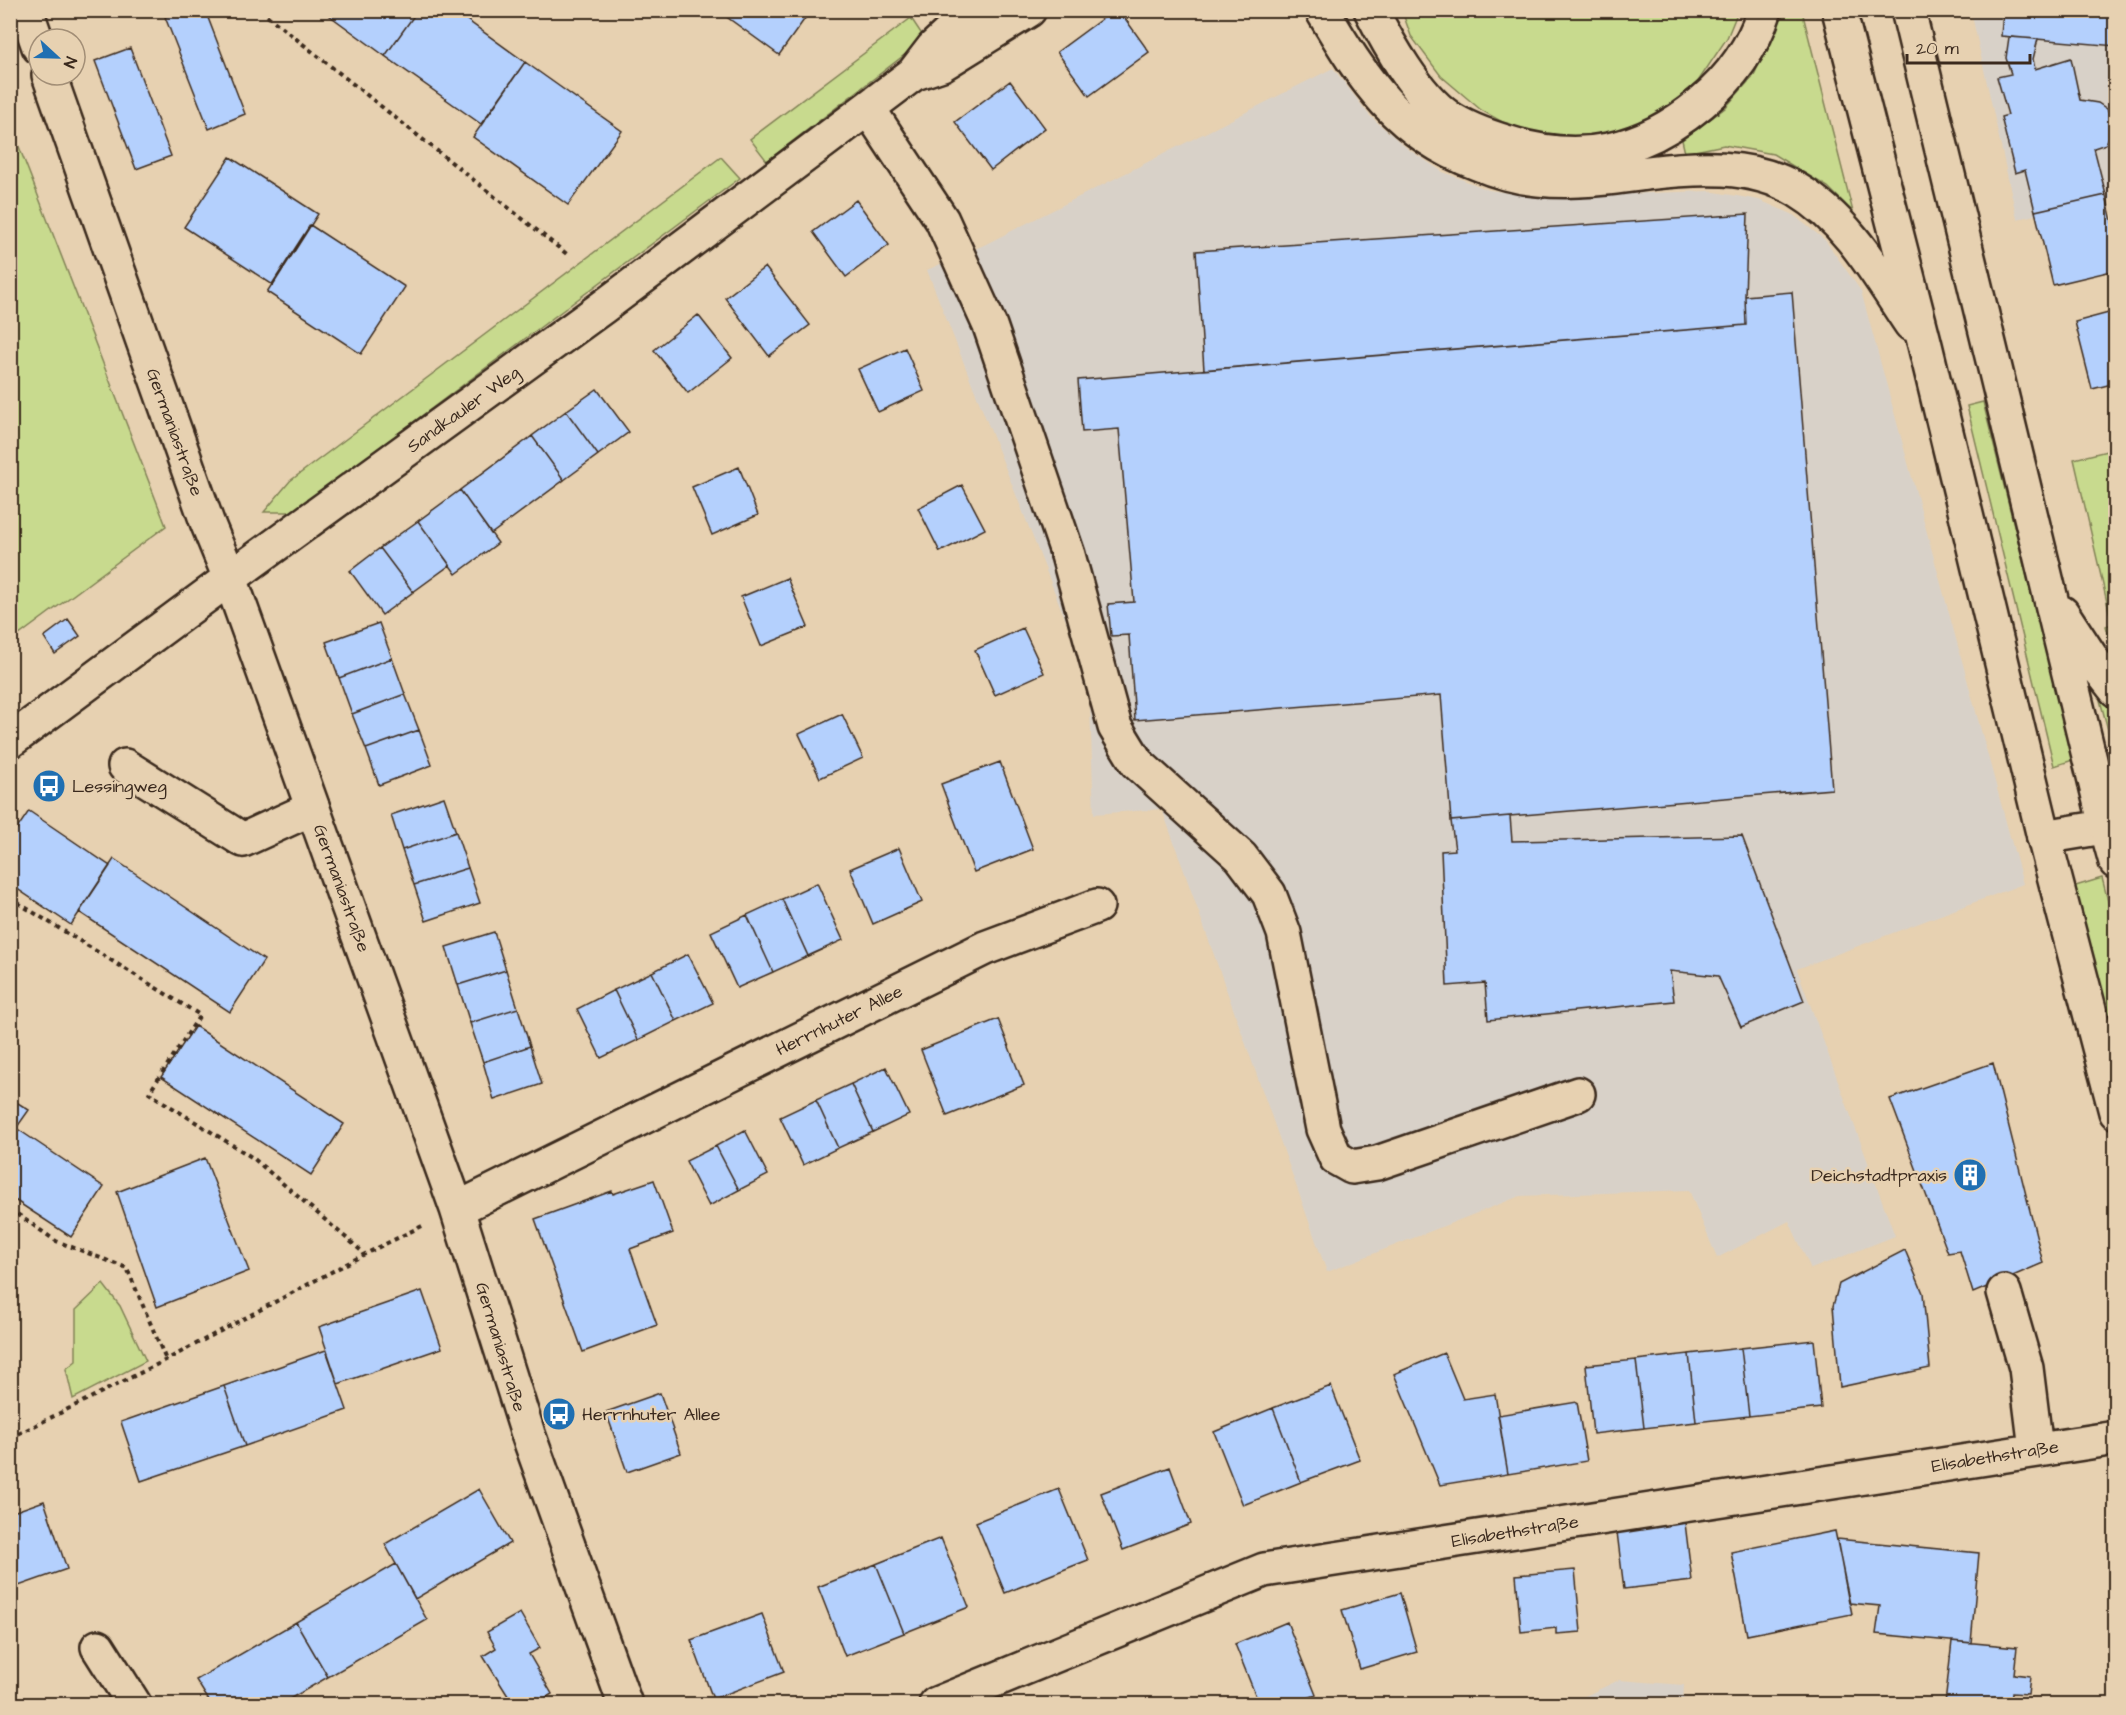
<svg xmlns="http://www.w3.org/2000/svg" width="2126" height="1715" font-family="'Architects Daughter',sans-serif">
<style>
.built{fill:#d8d1c8}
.green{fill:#c8da8e;stroke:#828256;stroke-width:1.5}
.building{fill:#b4d0fd;stroke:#3b2a1e;stroke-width:1.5}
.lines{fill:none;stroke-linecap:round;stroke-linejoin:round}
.minor-casing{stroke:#3b2a1e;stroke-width:38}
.major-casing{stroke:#3b2a1e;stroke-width:38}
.highway-casing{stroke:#3b2a1e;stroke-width:38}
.path{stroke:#3b2a1e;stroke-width:4;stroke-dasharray:4.5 4.5;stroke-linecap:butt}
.minor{stroke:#e7d1b1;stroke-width:33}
.major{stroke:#e7d1b1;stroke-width:33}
.highway{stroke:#e7d1b1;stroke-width:33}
.labels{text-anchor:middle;stroke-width:5;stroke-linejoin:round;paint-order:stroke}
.street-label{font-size:18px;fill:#3b2a1e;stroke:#e7d1b1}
.poi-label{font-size:18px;fill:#3b2a1e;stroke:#e7d1b1;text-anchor:start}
</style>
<rect width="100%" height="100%" fill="#e7d1b1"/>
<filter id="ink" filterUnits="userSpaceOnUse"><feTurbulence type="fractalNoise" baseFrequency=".0167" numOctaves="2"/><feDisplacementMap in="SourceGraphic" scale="12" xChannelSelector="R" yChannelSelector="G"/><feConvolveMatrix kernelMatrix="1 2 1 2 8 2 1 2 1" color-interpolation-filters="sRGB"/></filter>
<g filter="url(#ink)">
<path class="built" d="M1971 11H2115V198L2017 219Z
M1333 68 1370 116 1408 149 1443 172 1489 190 1536 197 1709 191 1759 200 1792 214 1825 240 1861 291 2023 884 1797 969 1895 1236 1811 1269 1789 1221 1717 1258 1689 1190 1520 1196 1327 1272 1162 809 1094 814 1089 679 927 270 984 245Z
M1619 1680 1684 1685 1683 1704H1568Z"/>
<path class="green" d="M1402 11H1738L1727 38 1697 83 1654 118 1620 133 1564 139 1520 132 1481 110 1441 76 1411 36Z
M1781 11H1802L1853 212 1828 187 1773 154 1724 145 1685 153 1682 140 1725 108 1754 75 1779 19Z
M911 18 925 39 767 161 750 139Z
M11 126 166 526 11 641H10Z
M721 157 740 178 293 512H264L290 481Z
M1983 402 2073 760 2054 766 1967 406Z
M2115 449H2116L2115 657 2106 626 2112 624 2074 459Z
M2112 698 2115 702V756L2100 700Z
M2102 878 2115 928V1059L2069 888Z
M103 1284 120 1306 146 1361 73 1399 66 1369 76 1361V1310Z"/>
<path class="building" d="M180 10H205L245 114 209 129 165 17Z
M322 10H418L385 56Z
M418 10H453L525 62 481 124 385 56Z
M717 10H811L779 55Z
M1114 10H1119L1149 52 1089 96 1057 52Z
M2003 10H2116V46L2001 36Z
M2009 37 2038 39 2033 59 2035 69 2071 58 2080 100 2098 103 2107 109 2111 115 2112 130 2106 144 2094 148 2106 195 2035 211 2025 170 2015 173 2001 117 2008 115 1997 77 2011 74 2006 58Z
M130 48 171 156 136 169 95 61Z
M525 62 622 131 568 205 473 137Z
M1010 81 1045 128 991 170 955 122Z
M230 157 318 214 273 285 184 227Z
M2106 195 2113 226H2116V270L2053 285 2035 211Z
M856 200 889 245 846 277 813 232Z
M1748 214 1745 296 1746 325 1204 370 1196 251Z
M310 225 405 287 361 354 267 292Z
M765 267 810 325 769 356 725 298Z
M1792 292 1832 789 1451 821 1441 695 1135 720 1129 635 1111 636 1108 604 1134 602 1119 429 1082 432 1078 380 1746 325 1745 296Z
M2116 311V383L2092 389 2075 322Z
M698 315 732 358 688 393 654 350Z
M905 348 924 391 878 412 858 369Z
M597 389 629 432 598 455 566 411Z
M566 411 598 455 564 480 532 436Z
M532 436 564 480 491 534 460 490Z
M739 467 758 515 712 535 692 487Z
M962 485 985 529 940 552 918 508Z
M460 490 498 543 456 574 418 521Z
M418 521 450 565 413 592 380 548Z
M380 548 413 592 382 615 350 571Z
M787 578 808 627 761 646 741 597Z
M68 619 80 636 55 654 44 637Z
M379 623 392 658 339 678 326 642Z
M1023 628 1044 673 995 695 975 650Z
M392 658 405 694 352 714 339 678Z
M405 694 419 730 366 749 352 714Z
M842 714 863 758 820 778 799 734Z
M419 730 432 765 379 785 366 749Z
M1000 762 1033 849 974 872 941 784Z
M444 797 456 832 402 850 391 815Z
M29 811 110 866 71 925 10 884V839Z
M1510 816 1512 841 1742 836 1804 1001 1741 1027 1718 976 1670 971 1674 1001 1488 1020 1485 983 1447 986 1441 851 1455 850 1451 821Z
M456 832 468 868 414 885 402 850Z
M899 848 922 902 873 924 850 869Z
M114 859 264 960 230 1012 79 912Z
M468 868 480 903 426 921 414 885Z
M817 883 843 940 808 956 782 899Z
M782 899 808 956 773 972 747 915Z
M747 915 773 972 737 988 711 932Z
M494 932 506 970 458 985 446 947Z
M688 954 713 1003 676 1021 652 972Z
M506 970 518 1008 470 1023 458 985Z
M652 972 676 1021 638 1040 614 990Z
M614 990 638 1040 601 1058 577 1009Z
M518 1008 530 1046 483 1062 470 1023Z
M998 1019 1024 1085 947 1116 921 1050Z
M195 1026 344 1124 311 1175 161 1077Z
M530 1046 542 1084 494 1100 483 1062Z
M1993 1063 2043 1263 1973 1293 1960 1251 1948 1253 1890 1099Z
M886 1067 909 1115 873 1132 851 1084Z
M851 1084 873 1132 838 1148 816 1100Z
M10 1098 29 1110 10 1137Z
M816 1100 838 1148 803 1165 780 1117Z
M16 1128 104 1187 71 1237 10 1197V1137Z
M745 1130 768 1175 739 1190 716 1146Z
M716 1146 739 1190 709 1206 686 1161Z
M205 1158 249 1271 157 1307 117 1192Z
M654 1180 673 1233 630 1249 657 1325 583 1352 535 1219 612 1191 613 1194Z
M1905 1250 1923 1293 1930 1368 1840 1387 1833 1306 1839 1284Z
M422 1291 442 1348 338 1384 319 1327Z
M1814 1340 1821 1408 1749 1416 1741 1348Z
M1741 1348 1749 1416 1696 1422 1689 1354Z
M326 1350 347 1410 245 1446 224 1386Z
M1444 1353 1463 1399 1495 1394 1508 1474 1440 1485 1394 1374Z
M1689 1354 1696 1422 1644 1428 1636 1360Z
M1636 1360 1644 1428 1593 1434 1586 1365Z
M224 1386 245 1446 141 1481 121 1422Z
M1331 1386 1360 1460 1301 1482 1273 1408Z
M660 1393 681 1453 627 1472 606 1412Z
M1577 1402 1587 1461 1508 1474 1498 1415Z
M1273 1408 1301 1482 1243 1505 1214 1432Z
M1170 1467 1191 1524 1123 1550 1101 1493Z
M479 1489 510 1543 415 1599 385 1544Z
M1059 1489 1088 1560 1005 1593 976 1522Z
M44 1501 67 1569 10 1589V1513Z
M1685 1523 1692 1581 1624 1589 1617 1532Z
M1835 1531 1852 1614 1747 1635 1731 1552Z
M941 1538 969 1607 904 1633 876 1564Z
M1837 1539 1979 1553 1971 1643 1876 1634 1880 1606 1849 1603Z
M396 1564 427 1620 328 1677 296 1622Z
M876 1564 904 1633 845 1656 818 1587Z
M1575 1570 1581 1632 1556 1634V1628L1521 1632 1516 1575Z
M1400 1593 1417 1652 1360 1669 1342 1610Z
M520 1613 540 1648 529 1654 552 1694 535 1704H513L483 1656 496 1648 487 1632Z
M762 1614 784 1672 713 1699 691 1640Z
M296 1622 328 1677 281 1704H211L196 1680Z
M1287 1622 1316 1695 1291 1704H1259L1235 1644Z
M1952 1641 2017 1647 2014 1674 2030 1676 2028 1694 2012 1693 2011 1704H1945Z"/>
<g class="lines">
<g class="minor-casing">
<path id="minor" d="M26 10 39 47
M918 72 942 64 1029 10
M49 75 207 522 230 578 457 1209 528 1434 625 1704
M868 108 942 220 990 326 1068 555 1115 727 1137 763 1241 857 1269 894 1284 933 1323 1129 1336 1158 1352 1167 1377 1163 1578 1094
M10 741 230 578 603 307 868 108 913 74 933 48 974 10
M125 766 243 840 313 808
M2044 837 2116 825
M457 1209 985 948 1097 906
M2004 1292 2026 1368 2036 1449
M98 1647 134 1704
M936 1704 1264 1570 2116 1438"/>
</g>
<g class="major-casing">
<path id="major" d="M2106 826 2116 862
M2044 837 2116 1112"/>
</g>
<g class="highway-casing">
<path id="highway" d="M1322 10C1363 80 1399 134 1477 163 1496 171 1517 177 1538 179 1574 183 1611 178 1647 173 1696 167 1752 163 1797 190 1849 221 1878 275 1911 324
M1371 10C1389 45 1416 94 1448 117 1466 129 1486 136 1506 142 1579 166 1643 152 1701 103 1731 78 1753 47 1765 10
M1839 10 1925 345 2044 837
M1908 10 2106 826
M2062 613 2094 662 2116 690"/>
</g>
<path class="path" d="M260 10 568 255
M10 898 200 1015 149 1093 253 1158 365 1254
M10 1209 56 1241 127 1268 166 1360
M10 1438 166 1360 365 1254 424 1225"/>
<use href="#minor" class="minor"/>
<use href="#major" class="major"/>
<use href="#highway" class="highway"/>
</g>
</g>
<defs>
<g id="bus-disc" transform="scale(1.725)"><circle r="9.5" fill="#1f6fb2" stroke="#e7d1b1"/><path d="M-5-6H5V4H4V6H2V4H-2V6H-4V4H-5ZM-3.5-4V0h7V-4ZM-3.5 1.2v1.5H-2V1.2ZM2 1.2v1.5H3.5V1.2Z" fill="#fff"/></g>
<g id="building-disc" transform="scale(1.725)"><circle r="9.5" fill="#1f6fb2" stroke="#e7d1b1"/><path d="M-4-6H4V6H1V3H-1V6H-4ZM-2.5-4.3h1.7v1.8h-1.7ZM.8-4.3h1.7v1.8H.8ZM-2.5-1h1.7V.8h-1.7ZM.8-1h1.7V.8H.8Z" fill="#fff"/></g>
</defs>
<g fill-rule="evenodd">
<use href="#bus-disc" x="49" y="786"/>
<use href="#building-disc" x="1970" y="1175"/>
<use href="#bus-disc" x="559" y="1414"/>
</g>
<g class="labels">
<g class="street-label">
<text transform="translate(463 409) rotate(-36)" y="6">Sandkauler Weg</text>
<text transform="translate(175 432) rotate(70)" y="6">Germaniastraße</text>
<text transform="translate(342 888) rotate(70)" y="6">Germaniastraße</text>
<text transform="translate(839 1020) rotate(-26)" y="6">Herrnhuter Allee</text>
<text transform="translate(501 1347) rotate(73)" y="6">Germaniastraße</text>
<text transform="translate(1995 1456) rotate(-9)" y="6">Elisabethstraße</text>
<text transform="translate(1515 1531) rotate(-9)" y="6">Elisabethstraße</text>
</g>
<g class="poi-label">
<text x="72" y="792">Lessingweg</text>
<text x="1947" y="1181" text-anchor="end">Deichstadtpraxis</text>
<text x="582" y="1420">Herrnhuter Allee</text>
</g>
</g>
<rect width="2126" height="1715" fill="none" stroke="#e7d1b1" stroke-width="36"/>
<rect x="18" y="18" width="2090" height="1679" fill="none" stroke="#3b2a1e" stroke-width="2" filter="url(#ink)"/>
<g transform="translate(57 57) rotate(112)"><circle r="28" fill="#e7d1b1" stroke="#a28e76" stroke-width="1.5"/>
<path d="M0-4.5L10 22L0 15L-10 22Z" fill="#1f6fb2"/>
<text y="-9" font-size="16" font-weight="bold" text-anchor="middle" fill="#3b2a1e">N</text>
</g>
<path d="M1907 54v9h123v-9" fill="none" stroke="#3b2a1e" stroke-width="3"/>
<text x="1916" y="54" font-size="18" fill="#3b2a1e" stroke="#e7d1b1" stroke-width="4.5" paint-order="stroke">20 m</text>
</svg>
